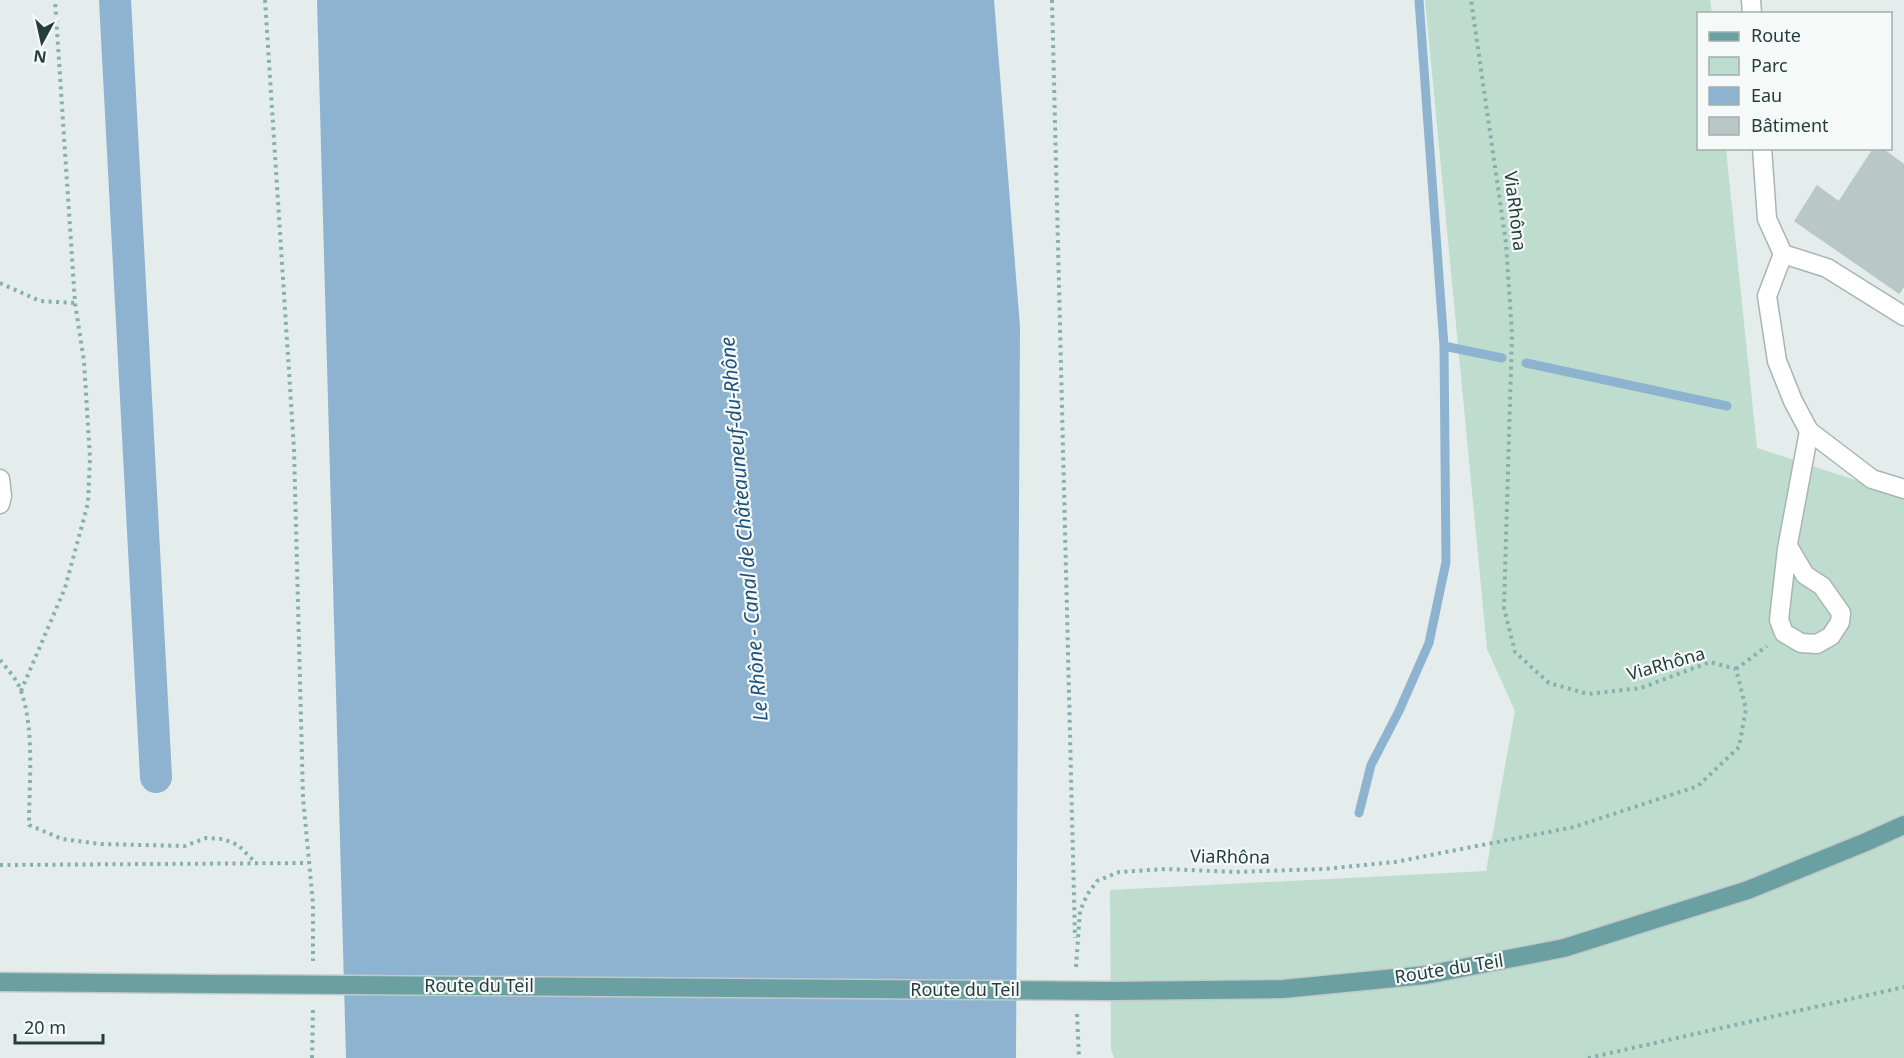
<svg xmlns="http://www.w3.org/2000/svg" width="1904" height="1058" font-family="'Noto Sans',sans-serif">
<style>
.green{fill:#beddcf}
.water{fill:#8eb3d0}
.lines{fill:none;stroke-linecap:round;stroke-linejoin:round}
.stream{stroke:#8eb3d0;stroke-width:9}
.canal{stroke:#8eb3d0;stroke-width:32}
.building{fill:#b9c8c6;stroke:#b6c7c4;stroke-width:1.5}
.minor-casing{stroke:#a7b5b4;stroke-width:21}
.major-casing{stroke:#c2c9c9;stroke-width:21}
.path{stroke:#85b0ae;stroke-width:4;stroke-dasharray:3 4.5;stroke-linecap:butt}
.minor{stroke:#fff;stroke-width:18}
.major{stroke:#6aa0a1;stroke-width:18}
.major-bridge-casing{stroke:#c2c9c9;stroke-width:21;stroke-linecap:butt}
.major-bridge{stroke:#6aa0a1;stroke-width:18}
.labels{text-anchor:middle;stroke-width:4.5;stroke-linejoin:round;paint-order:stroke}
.street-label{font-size:18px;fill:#243e3e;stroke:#f5f9f8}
.water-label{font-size:20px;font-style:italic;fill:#1f5079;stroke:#f5f9f8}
</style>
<rect width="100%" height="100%" fill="#e4edec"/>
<path class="green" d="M1425 0H1710L1712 13 1698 14V148L1726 149 1757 448 1904 496V1058H1114L1111 1049 1110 890 1486 871 1515 711 1487 649Z"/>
<path class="water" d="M317 0H994L1020 327 1016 1058H346Z"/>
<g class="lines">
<path class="stream" d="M1444 346 1502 358
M1526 363 1727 406
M1359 813 1371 765 1399 711 1429 643 1446 562 1444 346 1419 0"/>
<path class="canal" d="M115 0 156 777"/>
</g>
<path class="building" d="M1874 148H1881L1904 165V286L1899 293 1795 221 1817 186 1839 202Z"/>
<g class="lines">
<g class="minor-casing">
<path id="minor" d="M1751 0 1752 14
M1762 148 1767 219 1783 254 1767 296 1777 361 1793 401 1809 431 1872 479 1904 489
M1783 254 1827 268 1904 316
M0 479 2 496 0 504
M1788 546 1805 575 1822 586 1841 613 1840 622 1831 636 1817 644 1801 643 1784 633 1779 620 1787 549 1809 431"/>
</g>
<g class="major-casing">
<path id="major" d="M0 982 211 984
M1111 991 1283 989 1426 975 1564 948 1748 890 1866 842 1904 825"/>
</g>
<path class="path" d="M265 0 294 449 303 797 313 904V961
M1052 0 1075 938
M0 283 40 301 75 303
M0 660C8 670 17 679 21 691 35 731 29 783 29 825L62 839 101 844 185 846 206 838 223 839 238 845 256 863
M1736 669 1767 646
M21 691 65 588 88 503 90 458 84 361 75 303 55 0
M0 865 308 863
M1076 967 1080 911 1087 895 1097 881 1119 872 1166 869 1236 872 1325 869 1395 862 1574 827 1698 786 1739 747 1746 709 1736 669 1710 662 1641 688 1588 694 1549 683 1515 652 1504 608 1512 334 1506 243 1471 0
M1077 1014 1079 1058
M312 1058 313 1008
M1588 1058 1904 987"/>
<use href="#minor" class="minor"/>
<use href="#major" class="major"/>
<g class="major-bridge-casing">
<path id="major-bridge" d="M211 984 1111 991"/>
</g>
<use href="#major-bridge" class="major-bridge"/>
</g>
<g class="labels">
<g class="street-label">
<text transform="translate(1515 211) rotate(83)" y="6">ViaRhôna</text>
<text transform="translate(1666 664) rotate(-16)" y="6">ViaRhôna</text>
<text transform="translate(1230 857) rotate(1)" y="6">ViaRhôna</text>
<text transform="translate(1449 969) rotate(-9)" y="6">Route du Teil</text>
<text x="479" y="992">Route du Teil</text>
<text x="965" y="996">Route du Teil</text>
</g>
<g class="water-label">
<text transform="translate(744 529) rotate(-95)" y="7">Le Rhône - Canal de Châteauneuf-du-Rhône</text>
</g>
</g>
<rect x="1697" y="12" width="195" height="138" fill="#f5f9f8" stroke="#a1aeae" stroke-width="1.5"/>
<rect x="1709" y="32" width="30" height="9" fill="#6aa0a1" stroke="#a1aeae" stroke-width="1.5"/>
<text x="1751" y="42" font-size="18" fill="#243e3e">Route</text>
<rect x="1709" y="57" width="30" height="18" fill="#beddcf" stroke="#a1aeae" stroke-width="1.5"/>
<text x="1751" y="72" font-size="18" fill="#243e3e">Parc</text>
<rect x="1709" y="87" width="30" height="18" fill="#8eb3d0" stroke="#a1aeae" stroke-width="1.5"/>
<text x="1751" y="102" font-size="18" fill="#243e3e">Eau</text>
<rect x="1709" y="117" width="30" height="18" fill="#b9c8c6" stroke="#a1aeae" stroke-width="1.5"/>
<text x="1751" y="132" font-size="18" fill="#243e3e">Bâtiment</text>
<g transform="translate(42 42) rotate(188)" stroke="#f5f9f8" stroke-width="4.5" paint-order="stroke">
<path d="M0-4.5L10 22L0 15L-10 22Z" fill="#243e3e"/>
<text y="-9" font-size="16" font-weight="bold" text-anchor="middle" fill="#243e3e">N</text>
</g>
<path d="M15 1034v9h88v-9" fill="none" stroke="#243e3e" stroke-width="3"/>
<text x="24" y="1034" font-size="18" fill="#243e3e" stroke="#f5f9f8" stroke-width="4.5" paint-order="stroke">20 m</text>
</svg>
